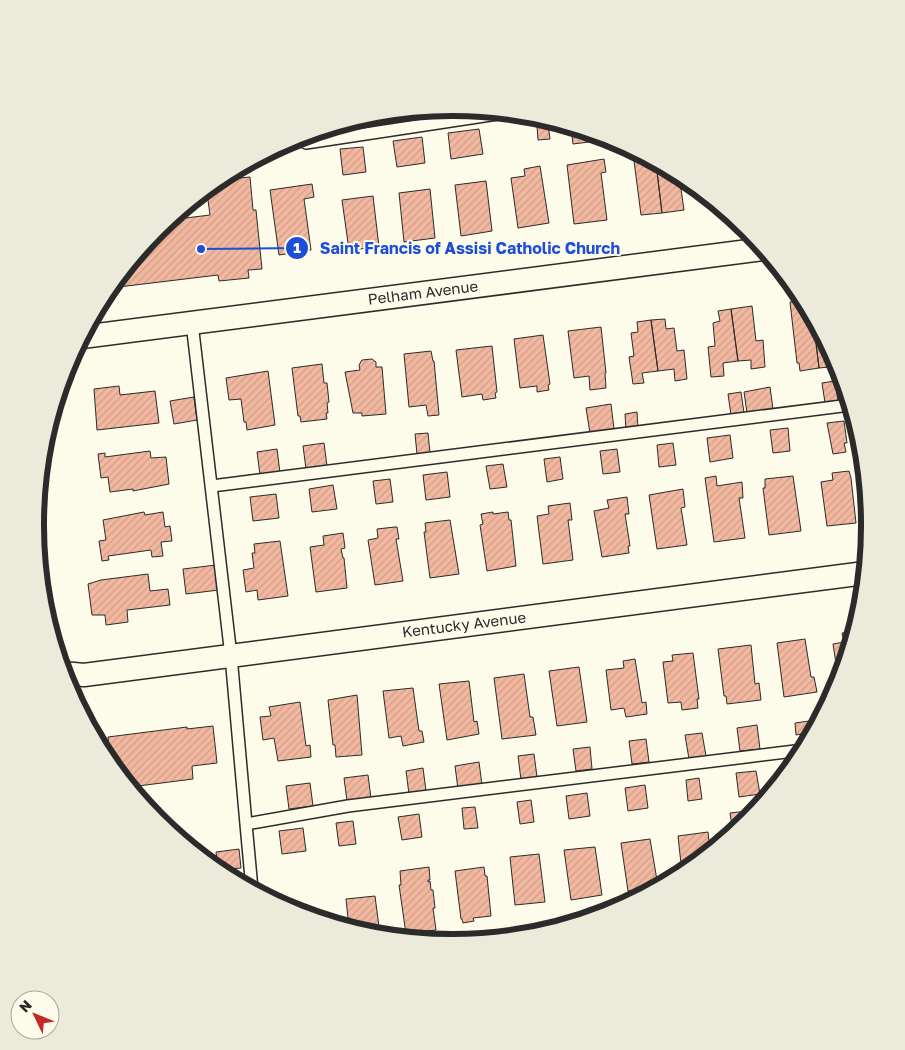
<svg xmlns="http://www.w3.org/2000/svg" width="905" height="1050" font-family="'Golos Text',sans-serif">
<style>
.building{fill:url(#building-hatch);stroke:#2b2b2b}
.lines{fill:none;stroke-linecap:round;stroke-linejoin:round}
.lane-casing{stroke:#2b2b2b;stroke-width:14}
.street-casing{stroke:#2b2b2b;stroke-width:25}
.path{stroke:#6a6964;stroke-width:3;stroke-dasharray:4 2.5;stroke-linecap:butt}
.lane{stroke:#fdfbea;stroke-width:11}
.street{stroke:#fdfbea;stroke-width:22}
.labels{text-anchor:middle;stroke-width:4;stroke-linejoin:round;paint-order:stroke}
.street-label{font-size:15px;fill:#2b2b2b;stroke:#fdfbea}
.rim{fill:none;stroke:#2b2b2b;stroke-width:6}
.leader{fill:none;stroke:#1d4ed8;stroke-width:2}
.callout-dot{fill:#1d4ed8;stroke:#fdfbea;stroke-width:2}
.mark-label{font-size:15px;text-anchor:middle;font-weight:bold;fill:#fff}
.callout-label{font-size:16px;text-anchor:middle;font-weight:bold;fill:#1d4ed8;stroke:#fdfbea;stroke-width:4;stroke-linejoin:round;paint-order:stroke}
</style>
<defs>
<pattern id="building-hatch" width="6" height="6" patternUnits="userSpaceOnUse" patternTransform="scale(1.25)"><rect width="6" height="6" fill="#f2b8a0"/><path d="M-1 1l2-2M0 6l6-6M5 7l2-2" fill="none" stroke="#d09e8a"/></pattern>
</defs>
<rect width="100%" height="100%" fill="#fdfbea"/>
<path class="building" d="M548 124 550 139 538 140 537 126Z
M571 127 596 134 597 141 573 144Z
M479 129 483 154 451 159 448 133Z
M422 137 425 163 397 167 393 141Z
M363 147 366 172 343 175 340 149Z
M637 152 656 163 662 213 641 215 633 153Z
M604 159 606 172 601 173 607 220 574 224 567 165Z
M656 163 679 175 684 210 662 213Z
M540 166 549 223 518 228 511 178 525 176 524 169Z
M250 177 253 210H256L262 269 248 270 249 278 219 281 218 275 110 288 157 230 169 220 210 215 207 193 201 194 218 180Z
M486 181 492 231 461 236 455 185Z
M312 184 314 197 304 199 311 250 279 255 270 190Z
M430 189 435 238 404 242 399 193Z
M373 196 379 247 349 250 342 200Z
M804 300 813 318 819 368 800 371 799 363H797L790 302Z
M752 306 756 341 763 340 765 367 751 369V360L738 361 731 309Z
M731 309 738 361 723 363 724 376 711 377 708 347 715 346 713 323 720 321 718 311Z
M813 318 838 365 839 366 819 368Z
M665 319 666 329 674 328 677 351 684 350 687 379 675 381 674 369 658 371 651 320Z
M651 320 658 371 642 373 644 383 633 384 629 357 634 356 631 333 638 332 637 322Z
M601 327 606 373H605L606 388 590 390 589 376 574 378 568 331Z
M543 335 550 384 548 385 549 390 537 392V386L520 388 514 339Z
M492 346 497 392 495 393 496 398 483 400 482 394 462 397 456 350Z
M431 351 433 361H434L439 415 428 416 426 405 409 407 404 354Z
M372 359 376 362V367H382L386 414 362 416V413H353L345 372 360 370 359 365 362 360Z
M322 364 324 383H327L329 402 327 403 328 413H326L327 419 301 422 300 416H298L292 368Z
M268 371 275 425 247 430 246 422H244L241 399 229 400 226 378Z
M835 381 838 401 825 403 822 383Z
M119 386 120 395 155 391 159 423 97 430 94 389Z
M770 387 773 409 747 413 744 392Z
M741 392 744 413 731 415 728 394Z
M194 397 197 420 174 424 170 401Z
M611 404 614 429 590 433 586 408Z
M637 412 638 429 626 430 625 414Z
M844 421 847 443H844L846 452 833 454 827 423Z
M788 428 790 451 773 453 770 430Z
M428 433 430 453 417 454 415 434Z
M730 435 733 458 710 462 707 438Z
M324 443 327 466 306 469 303 446Z
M673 443 676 465 659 467 657 445Z
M277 449 280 473 260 475 257 452Z
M617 449 620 472 603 474 600 451Z
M150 451 151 458 166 457 169 484 133 491V489L110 492 108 477 101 478 98 454 105 453V457Z
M560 457 563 479 547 482 544 459Z
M503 464 507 487 490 489 486 466Z
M849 471 851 478 856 523 827 526 821 482 833 480 832 473Z
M447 472 450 497 426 500 423 475Z
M716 476 717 486 742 482 743 498H739L745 538 714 542 705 478Z
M793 476 801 531 769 535 763 488H765V479Z
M390 479 393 502 376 504 373 481Z
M333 485 337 509 312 512 309 489Z
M683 489 685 507 681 508 687 545 657 549 649 495Z
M276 494 279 518 253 521 250 497Z
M627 497 629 514H625L630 546H628L629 553 602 557 594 511 609 508 607 500Z
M570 503 572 520H568L573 560 543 564 537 516 549 514 548 506Z
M144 512 145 515 163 512 165 527 170 526 172 541 161 542 163 556 152 557 151 550 108 556 109 560 102 561 99 541 106 540 103 520Z
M493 512V514L508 512 509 520H511L516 566 487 571 480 525 483 524 481 514Z
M450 520 459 574 430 578 424 532H426L425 523Z
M395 527H397L399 539H396L403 581 375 585 368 540 378 538 377 529Z
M343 533 345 548 341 549 343 558H344L347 588 316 592 310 547 324 545 323 536Z
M280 541 288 596 258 600 257 590 246 592 243 570 254 568 252 553H255L254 544Z
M216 565 219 590 186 594 183 569Z
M148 574 150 591 168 589 170 605 127 610 128 622 106 625 105 615H92L88 584 101 580Z
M855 631 839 683 833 644 844 642 842 633Z
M805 639 811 677H814L817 692 784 697 777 643Z
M751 645 755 684 759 683 761 700 727 704 726 696H724L718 649Z
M693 653 699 699H697L698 708 682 710 681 702 668 703 663 662 673 661 672 655Z
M635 659 642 703 646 702 647 714 626 717 624 708 611 710 606 670 624 668 623 661Z
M579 667 587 722 557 726 549 671Z
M524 674 530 717H533L536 735 502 739 494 678Z
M469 681 474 722 477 721 479 734 447 740 439 684Z
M413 688 419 731H422L424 742 403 746 401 736 389 738 383 691Z
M357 695 362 755 336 757 335 745H333L328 700Z
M300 702 306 746 310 745 311 757 278 761 274 738 263 740 260 717 271 716 269 707Z
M816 720 817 725 807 744H802L801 734 796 735 795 723Z
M757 725 760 749 740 751 737 728Z
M213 726 217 763 192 766 193 779 130 787 110 763 108 737 187 727V729Z
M702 733 706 756 689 759 685 735Z
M646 739 649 762 632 764 629 741Z
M590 747 592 769 576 771 573 749Z
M534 754 537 777 521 780 518 756Z
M479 762 482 785 458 789 455 766Z
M423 768 426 791 409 794 406 771Z
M756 771 760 794 739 797 736 773Z
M368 775 371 798 347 801 344 778Z
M699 778 702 799 688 801 686 780Z
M310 783 313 806 289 809 286 786Z
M645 785 648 808 628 811 625 788Z
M587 793 590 816 569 819 566 796Z
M531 800 534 822 520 824 517 802Z
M475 807 478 828 464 829 462 808Z
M756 810 748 820 733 832 730 813Z
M419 814 422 837 402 840 398 817Z
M353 821 356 844 339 846 336 823Z
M303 828 306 851 282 854 279 831Z
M708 832 710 851 682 873 678 836Z
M650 839 658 886 628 891 621 843Z
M595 847 602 895 571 900 564 850Z
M239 849 241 868 218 870 216 852Z
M539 854 545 902 515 905 510 857Z
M429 867 430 880H428V882L430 881 431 890H433L435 908H433L436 930 418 932 419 935 408 936V934H406L399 885H401L400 871Z
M484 867 485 876H487L491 916 473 918 474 921 463 923 462 919H461L455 871Z
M375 896 380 935 371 934 349 928 346 899Z
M320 910 322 919 299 913Z"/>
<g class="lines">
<g class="lane-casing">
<path id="lane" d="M447 108 449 121
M305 136 306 143 504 113
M192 323 231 656 246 824
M212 486 850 405
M252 889 246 824 348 806 803 750"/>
</g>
<g class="street-casing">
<path id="street" d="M82 337 764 249
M63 673 84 675 865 573"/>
</g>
<path class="path" d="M41 462 43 550 49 625"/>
<use href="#lane" class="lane"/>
<use href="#street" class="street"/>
</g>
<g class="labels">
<g class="street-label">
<text transform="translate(423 293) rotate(-7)" y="5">Pelham Avenue</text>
<text transform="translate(464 625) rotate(-7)" y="5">Kentucky Avenue</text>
</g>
</g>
<path d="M0 0H905V1050H0ZM452 116H453A408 408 0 0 1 861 524V526A408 408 0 0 1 453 934H452A408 408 0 0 1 44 526V524A408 408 0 0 1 452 116Z" fill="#eceadb" fill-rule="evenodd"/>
<path class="rim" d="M452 116H453A408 408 0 0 1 861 524V526A408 408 0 0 1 453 934H452A408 408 0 0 1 44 526V524A408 408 0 0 1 452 116Z"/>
<path class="leader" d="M201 249L297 248"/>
<g class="callout-dot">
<circle cx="201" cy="249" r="5"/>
<circle cx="297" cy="248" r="12"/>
</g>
<g class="mark-label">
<text x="297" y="253">1</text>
</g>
<g class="callout-label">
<text x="470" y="254">Saint Francis of Assisi Catholic Church</text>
</g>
<g transform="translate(35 1015) rotate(313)"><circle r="24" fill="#fdfbea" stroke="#a9a89e"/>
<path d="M0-4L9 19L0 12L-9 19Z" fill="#c62828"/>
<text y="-8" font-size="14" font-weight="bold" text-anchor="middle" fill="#2b2b2b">N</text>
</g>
</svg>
